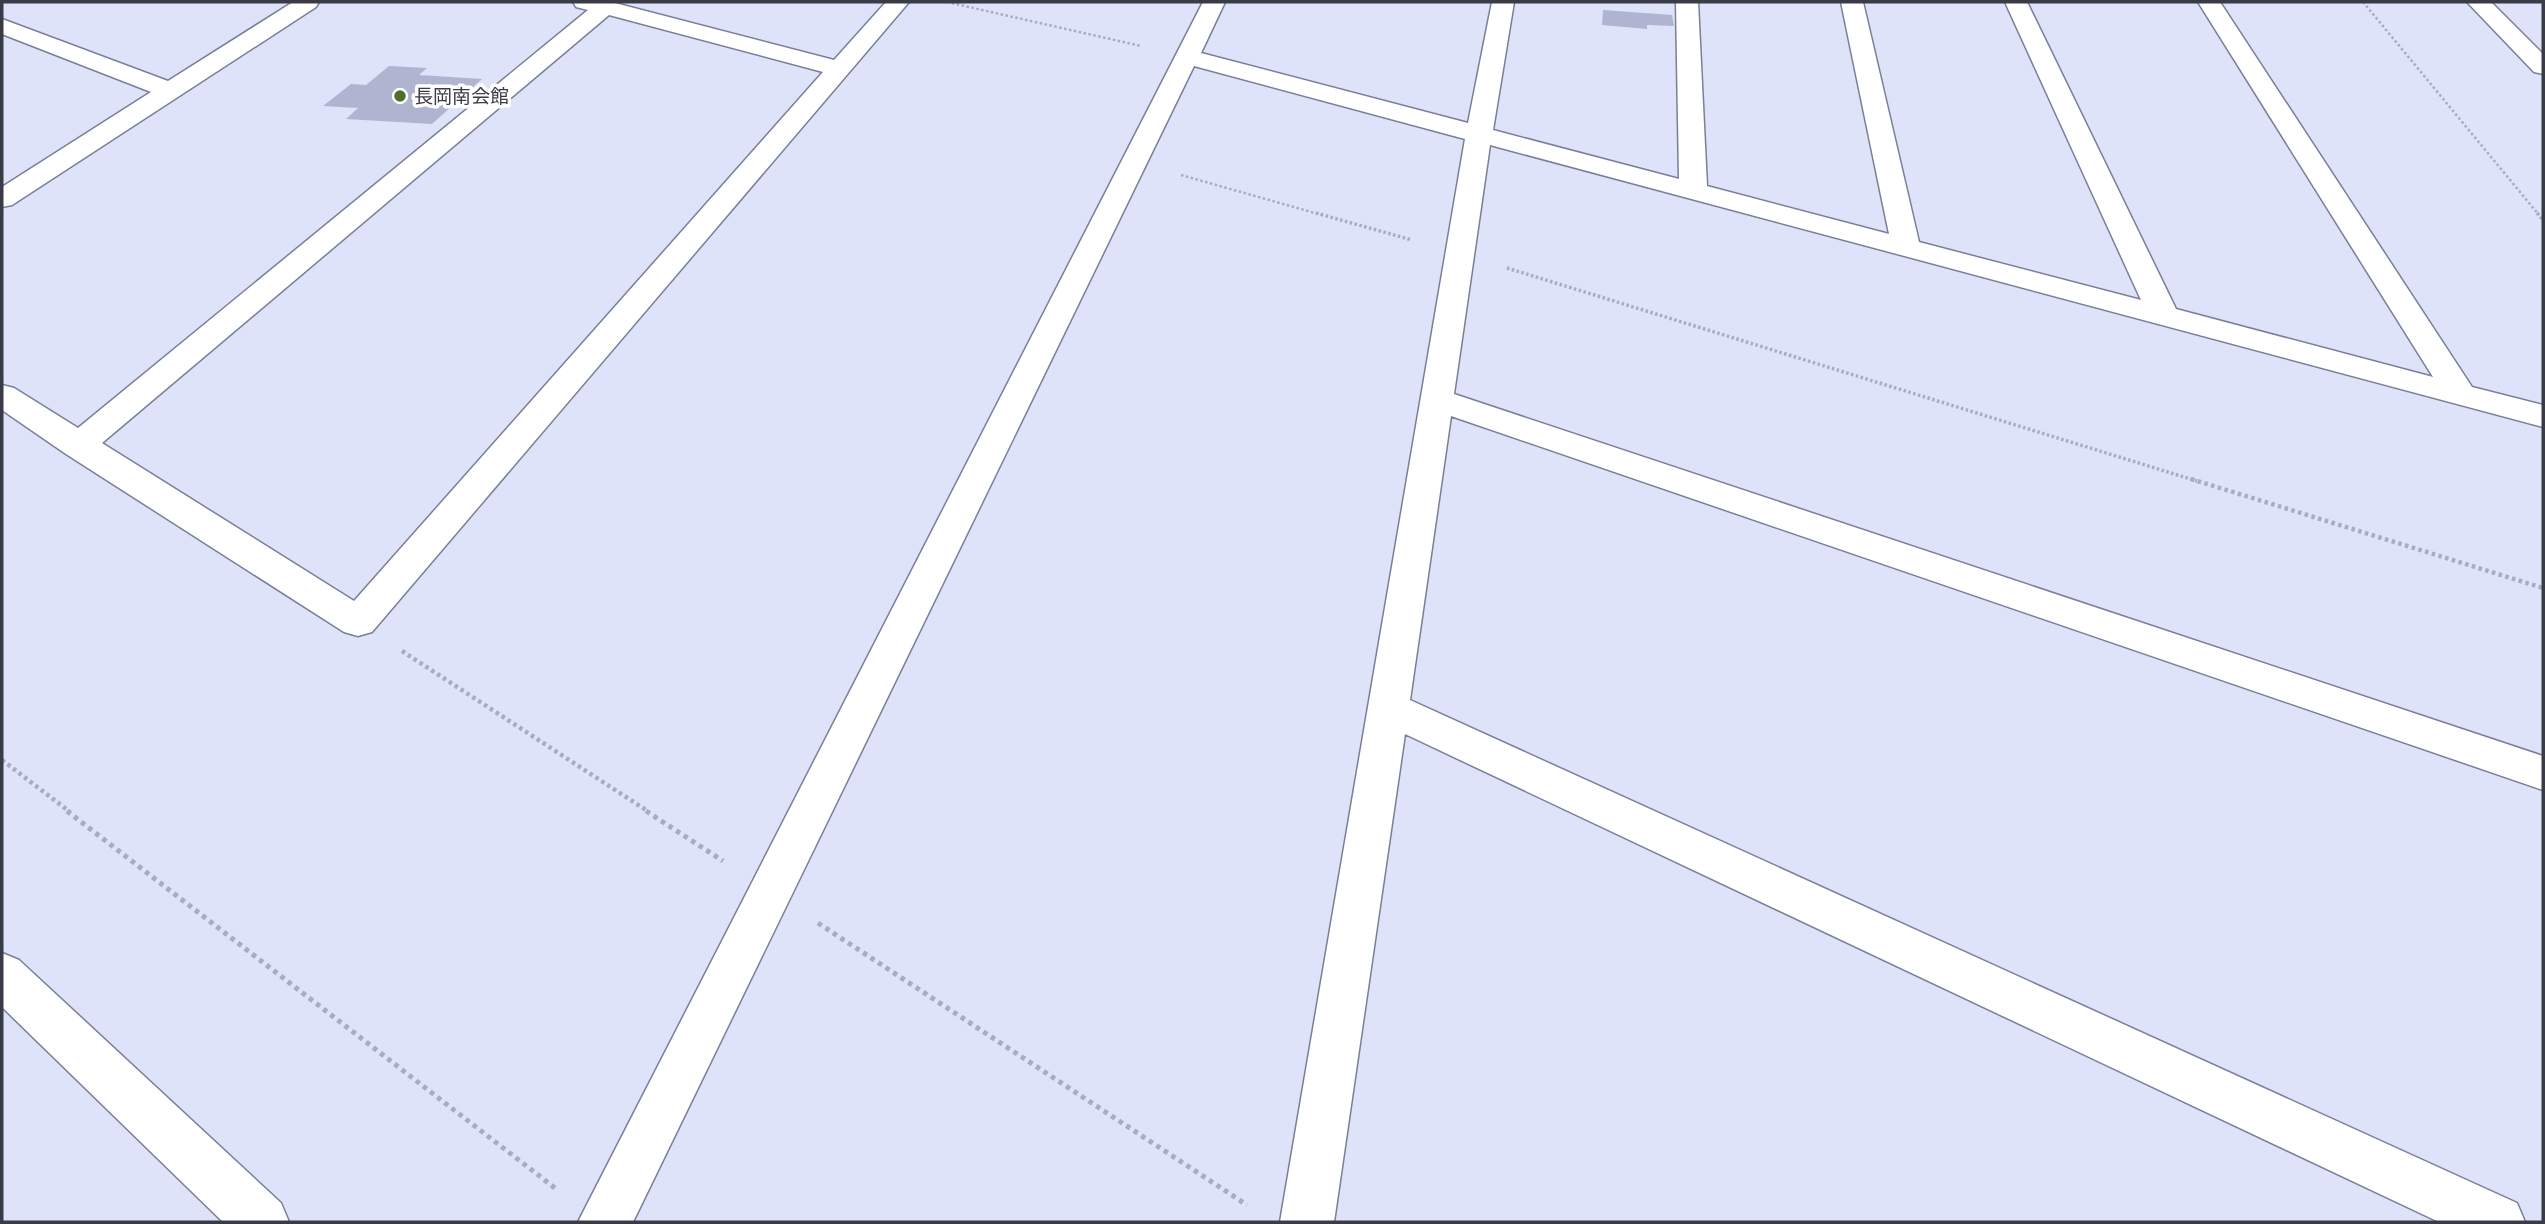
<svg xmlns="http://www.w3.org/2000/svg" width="2545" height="1224" font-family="Raleway,'Noto Sans JP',sans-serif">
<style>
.building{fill:#afb5d1}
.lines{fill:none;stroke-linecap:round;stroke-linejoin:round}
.minor-casing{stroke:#797f98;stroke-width:3}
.path-far3{stroke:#a8acc0;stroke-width:2.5;stroke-dasharray:2.5 2.5;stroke-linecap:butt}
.path-far2{stroke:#a8acc0;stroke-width:3.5;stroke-dasharray:2.5 2.5;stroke-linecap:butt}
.path-far1{stroke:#a8acc0;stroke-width:4.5;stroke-dasharray:3.5 3.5;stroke-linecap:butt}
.path{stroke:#a8acc0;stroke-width:5;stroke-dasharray:4.5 4.5;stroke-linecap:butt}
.minor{fill:#fff;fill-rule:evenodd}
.poi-dot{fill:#4d7129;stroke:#fff;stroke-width:2.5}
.labels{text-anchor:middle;stroke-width:7;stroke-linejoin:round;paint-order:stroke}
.far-poi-label{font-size:19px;fill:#393b47;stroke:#fff;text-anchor:start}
</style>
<rect width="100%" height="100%" fill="#dee3fa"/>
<path class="building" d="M1603 10 1672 15 1674 26 1647 25V29L1602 25Z
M389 66 427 68 419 75 482 79 432 124 346 119 358 108 323 106 351 84 366 85Z"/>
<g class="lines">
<g class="minor-casing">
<path id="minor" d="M293 2H319L316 7 12 205 2 207V187L151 92 2 34V19L168 81Z
M573 2H611L834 60 886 2H909L372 632 358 636 344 632 66 454 2 410V385L14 388 78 428 588 10 576 7ZM609 15 823 72 354 601 102 443Z
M1203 2H1225L1201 53 1468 123 1492 2H1514L1493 130 1679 179 1676 2H1698L1707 186 1889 234 1841 2H1863L1919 242 2141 300 2005 2H2027L2176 309 2433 377 2198 2H2220L2472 387 2543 405V427L1490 145 1454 394 2543 756V790L1451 416 1410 700 2517 1203 2525 1222H2439L1405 734 1334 1222H1280L1465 139 1194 66 633 1222H578Z
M2467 2H2491L2543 54V74L2534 72Z
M2 953 19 960 281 1203 289 1222H223L2 1007Z"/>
</g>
<path class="path-far3" d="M947 2 1141 46
M2363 2 2539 215
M1181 175 1322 215"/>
<path class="path-far2" d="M1316 213 1412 240
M2537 213 2543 220
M1507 268 2197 481"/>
<path class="path-far1" d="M2191 479 2543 588
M402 651 649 812
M2 760 70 812"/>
<path class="path" d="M67 811 555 1188
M646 811 723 861
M818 923 1247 1205"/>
<use href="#minor" class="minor"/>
</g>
<circle class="poi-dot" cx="400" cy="96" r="7"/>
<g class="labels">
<g class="far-poi-label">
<text x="414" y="103">長岡南会館</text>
</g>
</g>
<rect width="2545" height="1224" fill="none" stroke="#393b47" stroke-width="7"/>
</svg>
